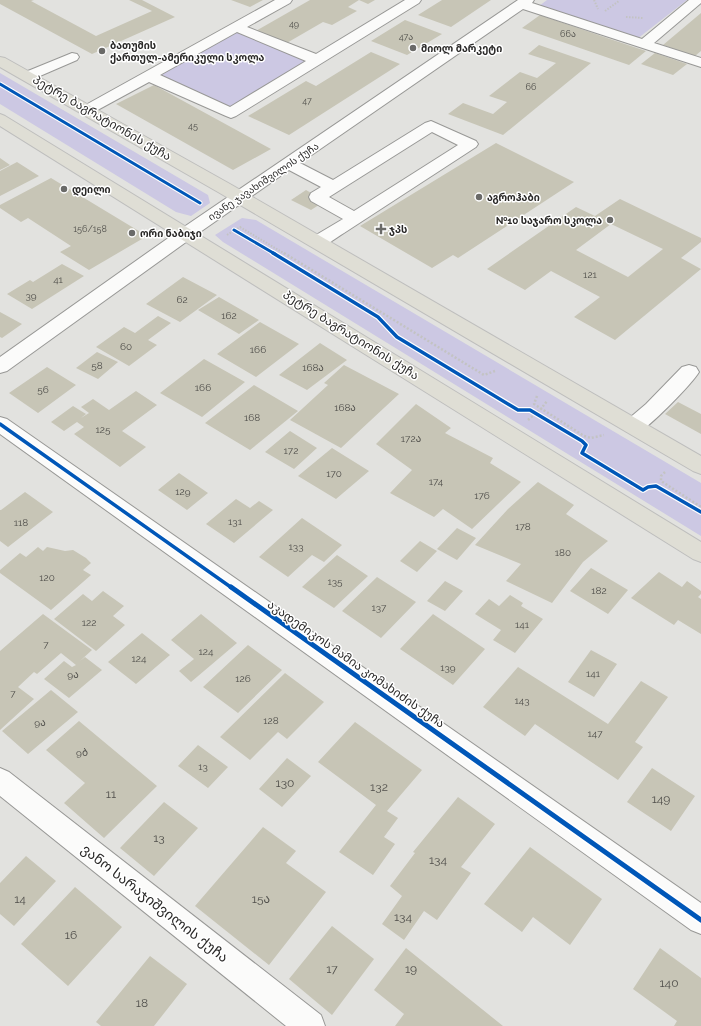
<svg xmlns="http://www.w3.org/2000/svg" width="701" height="1026" font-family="Raleway,'Noto Sans Georgian',sans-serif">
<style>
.green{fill:#ccc8e3}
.building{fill:#c7c5b6;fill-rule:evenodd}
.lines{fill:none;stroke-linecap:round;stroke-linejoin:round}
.minor-casing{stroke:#989896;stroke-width:2}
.major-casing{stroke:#bebebd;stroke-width:2}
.path-far1{stroke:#c3c3c3;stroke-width:2;stroke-dasharray:1.5 1.5;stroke-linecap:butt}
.path{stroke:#c3c3c3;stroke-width:2.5;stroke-dasharray:2 2;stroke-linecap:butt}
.minor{fill:#fbfbfa;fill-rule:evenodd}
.major{fill:#dfded5;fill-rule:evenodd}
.cycleway-far2-casing{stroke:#fff;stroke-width:5}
.cycleway-far1-casing{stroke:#fff;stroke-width:6}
.cycleway-casing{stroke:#fff;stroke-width:8}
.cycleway-far2{stroke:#0057b8;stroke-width:3}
.cycleway-far1{stroke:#0057b8;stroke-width:3.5}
.cycleway{stroke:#0057b8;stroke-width:5}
.poi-dot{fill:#6a6a68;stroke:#fff;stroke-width:1.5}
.labels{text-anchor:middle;stroke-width:3;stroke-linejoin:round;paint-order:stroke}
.far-number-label{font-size:9px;fill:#51504c}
.far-poi-label{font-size:10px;font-weight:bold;fill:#2a2928;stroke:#fff;text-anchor:start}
.far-street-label{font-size:10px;fill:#2a2928;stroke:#fff}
.number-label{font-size:10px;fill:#51504c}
.street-label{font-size:12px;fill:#2a2928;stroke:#fff}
.near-number-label{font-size:12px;fill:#51504c}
.near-street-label{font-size:14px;fill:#2a2928;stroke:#fff}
</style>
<rect width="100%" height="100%" fill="#e2e2df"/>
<path class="green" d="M547 0H687L637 39 539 6Z
M236 27 317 60 231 113 149 76Z
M0 73 208 195 210 203 191 216 176 212 0 104Z
M242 218 256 220 701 483V536L223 242 215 235Z"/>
<path class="building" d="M0 0H34L31 1 96 36 152 11 129 0H142L175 17 92 54 0 4Z
M231 0H263L250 7Z
M310 0H375L368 4 359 0 348 7 357 11 332 25 323 22 285 44 254 32Z
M442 0H491L451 27 418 15Z
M701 13V51L695 56 663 45Z
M540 15 613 40 646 51 629 65 522 28Z
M405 20 442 34 407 55 371 41Z
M539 45 591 63 503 135 448 114 463 103 493 114 507 102 489 96 520 72 537 78 556 63 528 54Z
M371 52 400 64 289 135 248 116 306 81 316 86Z
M655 53 687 64 673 75 641 64Z
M154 85 271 149 233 170 116 104Z
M496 143 574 182 458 258 453 255 432 268 360 226Z
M0 158 10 165 0 170Z
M17 162 39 176 0 196V171Z
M51 178 147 236 89 270 60 252 71 246 28 218 21 222 0 208V205Z
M306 190 325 201 311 210 291 200Z
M620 199 701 238V242L681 258 701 269 615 340 574 317 600 297 551 271 525 290 487 269 576 207 595 216ZM611 224 663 249 628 277 576 250Z
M62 264 84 276 32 309 7 294 30 280 33 282Z
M183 277 217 295 180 322 146 304Z
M219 297 259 320 239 334 198 310Z
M0 312 22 324 2 338 0 337Z
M158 316 171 323 148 340 157 345 129 366 96 347 124 327 135 333Z
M260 322 299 344 256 377 217 354Z
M320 343 347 360 307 390 279 375Z
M97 352 118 362 98 379 76 368Z
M204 359 245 382 202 417 160 393Z
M344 365 399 394 341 448 290 420 328 385 324 383Z
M47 367 76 385 38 413 9 393Z
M254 385 298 411 250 450 205 423Z
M136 391 157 405 122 431 146 447 120 467 74 434 84 427 77 422 64 431 51 422 73 406 86 414 81 418 89 413 81 407 93 399 109 410Z
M678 402 701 414V434L665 414Z
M416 404 451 428 445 433 493 458 490 463 521 482 472 529 443 509 434 517 390 493 412 470 376 444Z
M290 431 317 448 294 469 265 452Z
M332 448 369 471 336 499 298 476Z
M179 473 208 493 187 510 158 490Z
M538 482 574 505 566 514 608 541 583 562 552 603 506 581 521 564 475 545 508 509Z
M25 492 53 512 8 547 0 541V510H1Z
M236 499 250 508 259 501 273 510 234 543 206 524Z
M302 518 342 545 324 562 312 555 288 577 259 557Z
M457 528 476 538 457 560 437 549Z
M420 541 437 551 417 572 400 561Z
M38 547 43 551 47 547 65 551 73 550 86 558 91 563 83 570 91 575 51 610 0 573V570L20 553 26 557Z
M337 555 368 576 334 608 302 587Z
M591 568 628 590 608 614 570 591Z
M659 572 682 587 687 581 701 591V594L698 597 701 599V634L678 620 674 625 631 598Z
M377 577 416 602 381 638 342 611Z
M445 581 463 591 445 611 427 601Z
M103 591 124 606 113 616 125 625 96 651 54 619 83 594 92 601Z
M510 595 523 603 521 606 543 619 515 653 493 640 501 630 475 614 489 599 499 606Z
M43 614 92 650 80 661 85 657 102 670 69 698 44 679 64 661 72 667 76 665 61 653 37 674 34 672 18 687 34 699 0 730V651Z
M201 614 237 643 191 682 179 671 194 659 171 640Z
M433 614 485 649 453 685 400 649Z
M142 633 170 655 136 684 108 662Z
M248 645 282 670 238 713 203 687Z
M591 650 617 664 594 697 568 682Z
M518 667 608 724 641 681 668 697 635 742 643 747 618 780 535 724 525 736 483 707Z
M285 673 324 702 287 739 278 732 250 760 220 737Z
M51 690 78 712 28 754 2 731Z
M79 721 157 786 104 838 64 803 85 783 46 750Z
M355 722 422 770 387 811 398 818 384 837 395 844 373 875 339 852 376 805 318 762Z
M198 745 228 767 208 788 178 766Z
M287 758 311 776 282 807 259 789Z
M652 768 695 796 671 831 627 802Z
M458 797 495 824 461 867 471 873 437 920 424 911 404 940 382 924 402 896 390 886 415 853 413 852Z
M164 802 198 828 154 876 120 848Z
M263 827 296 851 286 863 326 892 269 965 195 906Z
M530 847 602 899 570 945 533 917 522 932 484 904Z
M26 856 56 881 14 926 0 914V883Z
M75 887 122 927 68 986 21 944Z
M332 926 374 959 332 1015 289 979Z
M406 948 503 1026H395L404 1014 374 990Z
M660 948 701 978V1026H674L677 1021 633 989Z
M150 956 187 984 154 1026H101L96 1022Z"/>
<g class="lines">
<g class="minor-casing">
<path id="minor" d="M275 0H292L290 3 247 27 316 54 405 0H421L419 3 236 116 231 118 226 116 149 82 92 113 87 115 82 113 79 110 82 107ZM237 32 306 61 230 107 160 75Z
M518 0H534L532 3 642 39 689 0H701V3L654 43 701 58V67L523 9 300 163 333 180 425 123 431 121 476 141 478 144 476 147 344 233C334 239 324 249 311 246L308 242 311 238 343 219 311 201 309 197 311 193 321 187 289 170 193 237 7 371 0 373V357L181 229ZM432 132 458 145 354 211 329 197Z
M72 53 77 54 79 57 77 60 33 79 28 80 23 79 21 76 23 73Z
M689 365 696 367 699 372C691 385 654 422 641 431 636 434 631 433 626 431L623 426 626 421 646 404 682 367Z
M0 417 7 419 701 903V934L691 930 0 434Z
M0 768 9 772 321 1015 325 1026H286L0 796Z"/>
</g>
<g class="major-casing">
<path id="major" d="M0 57 5 58 230 184 701 456V474L693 471 218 192 0 67Z
M0 114 5 116 701 542V562L693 559 0 126Z"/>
</g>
<path class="path-far1" d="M594 0 598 9
M605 11 619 1
M626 17 643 18
M240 227 285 254
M227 235 242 226"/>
<path class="path" d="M284 253 484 375 495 371
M537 396 534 404 584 436 591 438 604 435
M528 420 541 409 547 401
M665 472 661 476V481L701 507"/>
<use href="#minor" class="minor"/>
<use href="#major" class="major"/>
<g class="cycleway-far2-casing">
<path id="cycleway-far2" d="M0 84 200 203
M234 230 275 254"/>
</g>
<g class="cycleway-far1-casing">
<path id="cycleway-far1" d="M273 253 378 317 397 337 518 410H530L582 441 586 445 582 453 643 490 648 487 656 486 701 512
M0 424 232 588"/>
</g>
<g class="cycleway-casing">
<path id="cycleway" d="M231 587 701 920"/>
</g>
<use href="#cycleway-far2" class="cycleway-far2"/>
<use href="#cycleway-far1" class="cycleway-far1"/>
<use href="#cycleway" class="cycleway"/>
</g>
<g class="poi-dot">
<circle cx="413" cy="48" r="4"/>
<circle cx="102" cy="51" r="4"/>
<circle cx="64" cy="189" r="4"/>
<circle cx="479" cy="197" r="4"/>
<circle cx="610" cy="220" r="4"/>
<path d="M379 223h4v4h4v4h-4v4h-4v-4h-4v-4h4z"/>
<circle cx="132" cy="233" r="4"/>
</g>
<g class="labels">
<g class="far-number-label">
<text x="294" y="27">49</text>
<text x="568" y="37">66ა</text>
<text x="406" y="40">47ა</text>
<text x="531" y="90">66</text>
<text x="307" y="104">47</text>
<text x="193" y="129">45</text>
<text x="90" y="232">156/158</text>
</g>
<g class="far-poi-label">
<text x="110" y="49">ბათუმის<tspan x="110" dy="12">ქართულ-ამერიკული სკოლა</tspan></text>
<text x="421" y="52">მიოლ მარკეტი</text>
<text x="72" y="193">დეილი</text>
<text x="487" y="201">აგროჰაბი</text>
<text x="602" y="224" text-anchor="end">№10 საჯარო სკოლა</text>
<text x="389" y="233">ჯპს</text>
<text x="140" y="237">ორი ნაბიჯი</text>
</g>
<g class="far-street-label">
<text transform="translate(263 181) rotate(-34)" y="4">ივანე ჯავახიშვილის ქუჩა</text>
</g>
<g class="number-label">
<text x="590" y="278">121</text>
<text x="58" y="283">41</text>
<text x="31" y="299">39</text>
<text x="182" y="303">62</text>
<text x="229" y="319">162</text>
<text x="126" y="350">60</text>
<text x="258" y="353">166</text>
<text x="97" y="369">58</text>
<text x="313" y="371">168ა</text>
<text x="203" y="391">166</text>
<text x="43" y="393">56</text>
<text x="345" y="411">168ა</text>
<text x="252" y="421">168</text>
<text x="103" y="433">125</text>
<text x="411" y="442">172ა</text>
<text x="291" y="454">172</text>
<text x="334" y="477">170</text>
<text x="436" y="485">174</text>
<text x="183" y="495">129</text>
<text x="482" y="499">176</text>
<text x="235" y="525">131</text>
<text x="21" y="526">118</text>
<text x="523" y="530">178</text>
<text x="296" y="550">133</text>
<text x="563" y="556">180</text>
<text x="47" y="581">120</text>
<text x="335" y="585">135</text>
<text x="599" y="594">182</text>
<text x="379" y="611">137</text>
<text x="89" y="626">122</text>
<text x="522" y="628">141</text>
<text x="46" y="648">7</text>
<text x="206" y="655">124</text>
<text x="139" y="662">124</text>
<text x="448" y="671">139</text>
<text x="593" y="677">141</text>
<text x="73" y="678">9ა</text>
<text x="243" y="682">126</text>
<text x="13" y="697">7</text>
<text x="522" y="704">143</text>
<text x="271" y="724">128</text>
<text x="40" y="726">9ა</text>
<text x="595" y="737">147</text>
<text x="82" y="756">9ბ</text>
<text x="203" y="770">13</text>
</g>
<g class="street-label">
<text transform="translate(102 118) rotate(30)" y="4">პეტრე ბაგრატიონის ქუჩა</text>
<text transform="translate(351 335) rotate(32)" y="4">პეტრე ბაგრატიონის ქუჩა</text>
<text transform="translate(356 664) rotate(35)" y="4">აკადემიკოს მამია კომახიძის ქუჩა</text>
</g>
<g class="near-number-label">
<text x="285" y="787">130</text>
<text x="379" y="791">132</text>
<text x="111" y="798">11</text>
<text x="661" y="803">149</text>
<text x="159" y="842">13</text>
<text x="438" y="864">134</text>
<text x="20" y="903">14</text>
<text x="261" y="903">15ა</text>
<text x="403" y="921">134</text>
<text x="71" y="939">16</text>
<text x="332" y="973">17</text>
<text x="411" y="973">19</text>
<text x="669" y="987">140</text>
<text x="142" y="1007">18</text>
</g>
<g class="near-street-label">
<text transform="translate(155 903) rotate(38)" y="5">ვანო სარაჯიშვილის ქუჩა</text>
</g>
</g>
</svg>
